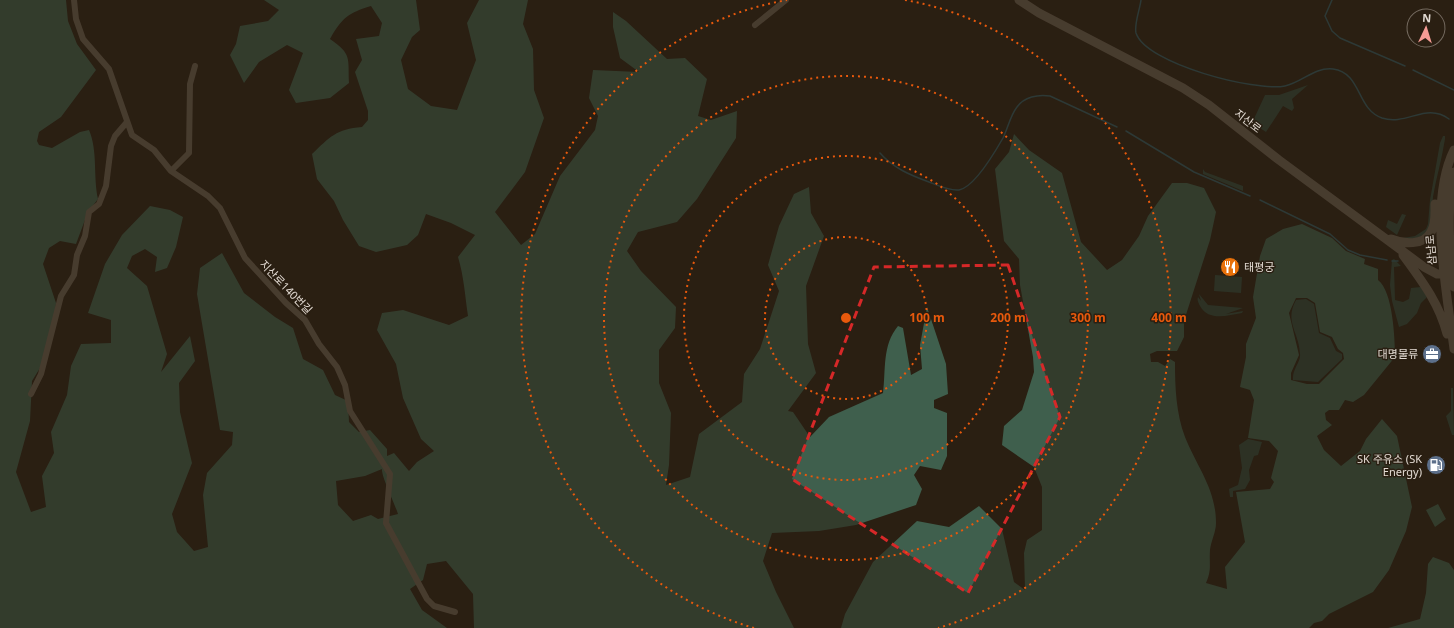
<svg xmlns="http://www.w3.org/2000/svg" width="1454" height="628" font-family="'Noto Sans','Noto Sans KR',sans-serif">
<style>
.green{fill:#31483b}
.forest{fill:#3f5f4d;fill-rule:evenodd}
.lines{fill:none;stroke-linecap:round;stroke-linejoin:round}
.stream{stroke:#315962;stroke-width:1.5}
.street{stroke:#6c5f51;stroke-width:6}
.secondary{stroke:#6c5f51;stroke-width:9}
.marked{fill:none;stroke:#d62828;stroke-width:3;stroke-dasharray:8 5;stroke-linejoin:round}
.ring{fill:none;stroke:#e8590c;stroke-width:2;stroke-dasharray:2 4}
.labels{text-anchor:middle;stroke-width:3;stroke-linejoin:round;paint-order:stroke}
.street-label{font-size:11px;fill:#e3dbd3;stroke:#2a1f12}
.poi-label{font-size:11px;fill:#e3dbd3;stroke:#2a1f12;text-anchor:end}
.centre{fill:#e8590c;stroke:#2a1f12;stroke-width:2}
.ring-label{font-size:12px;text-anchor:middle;font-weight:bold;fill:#e8590c;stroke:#2a1f12;stroke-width:3;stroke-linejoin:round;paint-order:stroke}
</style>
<rect width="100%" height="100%" fill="#2a1f12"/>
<path class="green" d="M1308 85 1292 99 1294 108 1292 111 1283 106 1266 132 1252 123 1265 95H1279Z
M1443 136H1445V139C1442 159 1436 178 1433 197 1432 207 1434 220 1430 228 1425 237 1411 242 1403 238L1415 236 1426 229 1428 224 1430 200 1440 143Z
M1203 169 1205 172 1243 186V191L1203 174Z
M1402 214 1406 215 1397 235 1386 227 1388 220 1397 224Z
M1394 259 1401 266 1394 267 1395 300 1403 302 1409 299 1411 288 1421 287 1427 297 1421 303 1417 313 1407 324 1399 327 1392 301 1390 285 1392 260Z
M1215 275 1242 277 1241 293 1214 291Z
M1199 294 1208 305 1243 308 1226 314 1243 311 1242 313C1228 315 1209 322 1200 306 1198 302 1197 300 1198 297L1201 301Z
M1306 299 1314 304 1319 333 1330 338 1336 351 1342 354V359L1318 382 1293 380C1292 369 1301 362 1300 354 1299 332 1284 322 1296 300Z
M1451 388H1453L1454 435H1452L1446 416 1451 411Z
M1248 439 1262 442 1258 455 1254 456 1249 470 1250 480 1245 489 1233 491V497H1230L1229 489 1238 485 1242 468 1239 445Z"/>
<path class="forest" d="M0 0H66L68 21 77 44 96 70 61 117 39 132 37 141 39 145 52 148 80 132 89 130C98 151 93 176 98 199L88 212 76 244 60 241 49 248 43 264 56 303 55 315 40 368 32 381 30 421 16 472 31 512 46 507 42 476 54 453 51 432 67 395 71 366 81 344 111 343V320L88 313 105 264 122 235 150 206 170 210 183 217 176 247 167 268 155 272 157 257 145 249 132 256 127 268 147 286 167 354 161 372 190 336 195 361 179 383 180 412 192 463 172 514 177 532 194 551 208 547 203 495 207 473 232 445 233 432 220 430 197 294 200 268 222 253 244 293 275 317 293 328 303 359 323 370 335 395 348 401 349 422 359 432 370 430 387 449V456L394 453 409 471 417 462 434 451 421 439 403 398 396 364 377 330 382 313 403 310 449 325 468 316C465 296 464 277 458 257L475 235 451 223 426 214 418 235 407 245 376 252 359 246 343 220 334 201 317 179 312 154C330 137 336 129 362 127L368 120V111L355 72 362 60 356 39 379 36 382 23 371 6C348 13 342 18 330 39 352 54 348 58 349 83L330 98 296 103 289 90 303 53 287 45 259 62 244 83 230 55 236 44 240 26 268 21 279 10 264 0H416L420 30 412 37 401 60 408 89 431 106 457 110 476 60 467 23 479 0H528L523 24 533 49 534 90 544 118 525 172 495 212 521 245 535 234 560 176 595 130 598 116 589 98 593 70 639 72 620 58 613 27V12L626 21 667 59 685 58 707 79 698 116 711 120 737 111 736 138 697 199 677 222 638 232 627 251 641 271 676 307 675 328 659 350V383L671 413 669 465 666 485 690 477 699 434 742 402 744 374 760 349 779 291 768 265 779 226 794 194 809 187 811 213 824 236 806 286 808 344 816 373 788 411 793 412 810 437 829 417 883 393C886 370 882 345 898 326L903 328 911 375 922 369 920 345 927 307 946 364 948 394 934 400V408L947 413V456L941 470 920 466 914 475 922 489 916 505 856 525 819 531 772 533 763 561 776 592 794 628H474L473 594 446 561 427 564 423 580 410 589 422 610 447 628H0ZM382 469C381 476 395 504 398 514L378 519 371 515 353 521 338 505 336 481 365 476Z
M1014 134 1029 150 1062 173 1081 242 1107 270 1122 260 1139 236 1148 216 1172 183H1187L1204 188 1216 212 1210 240 1184 321V337L1177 351H1157L1150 354 1151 362H1158L1165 366 1170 359 1175 362C1175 387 1176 413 1185 437 1197 467 1216 489 1216 523 1216 532 1211 541 1210 550 1209 565 1212 569 1206 583L1227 589 1225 567 1245 542 1236 492 1270 489 1274 482 1271 478 1278 451 1269 441 1248 438 1254 400 1250 390 1240 387 1246 357V344L1256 318 1253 297 1260 256 1266 239 1283 229 1302 224 1332 238 1346 251 1365 259 1364 264 1378 269V280C1393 291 1395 339 1395 357L1364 395 1353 402 1345 400 1339 410H1329L1325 413 1326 420 1332 425 1317 436 1324 450 1341 466 1360 451 1366 439 1382 419 1397 436 1412 507 1406 531 1389 570 1373 592 1329 614 1322 621 1314 623 1309 628H841L845 614 873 562 917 521 949 527 979 506 1002 529 1014 582 1025 590 1024 553 1027 540 1042 530V487L1034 467 1002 445 1004 426 1022 410 1034 372 1033 357 1020 285 1019 259 1004 241 995 169 1009 152ZM1296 298H1307L1315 303 1320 332 1332 337 1338 349 1343 353 1344 359 1319 384H1307L1291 380V373L1299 355 1289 313Z
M1438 504 1446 519 1435 527 1426 510Z
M1433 557 1449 563 1454 570V628H1388L1420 619 1426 593 1428 564Z"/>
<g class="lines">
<path class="stream" d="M1141 0C1140 9 1134 24 1136 33 1146 64 1256 92 1285 86 1303 82 1314 67 1333 69 1362 73 1356 109 1382 118 1407 126 1426 102 1449 119
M1332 0 1325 16 1332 31 1340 38 1405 66
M1413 70 1454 90
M1126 131 1194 172 1250 196
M880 153C893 168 910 175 929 182 937 185 949 191 959 190 975 187 995 152 1003 138 1008 128 1010 116 1017 107 1024 97 1038 94 1050 96L1117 127
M1260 200 1330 234 1348 250 1360 255 1387 260
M1392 261H1398"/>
<path class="street" d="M74 0 76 19 83 39 109 69 132 135 154 150 171 171 208 196 220 208 245 258 286 303 305 320 319 344 337 367 345 385 350 411 390 474 386 523 427 599 434 606 455 612
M755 25 786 0
M171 171 189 153 190 84 195 66
M31 394 41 374 61 296 74 275 77 255 85 236 89 212 99 204 106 186 111 146 115 136 127 122"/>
<path class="secondary" d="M1019 0 1039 13 1183 88 1209 105 1279 160 1424 267 1437 274 1451 273
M1454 150C1428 202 1447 293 1454 349
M1454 172C1446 210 1449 250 1454 287
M1391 239C1403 244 1424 246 1431 232 1436 224 1435 213 1435 204
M1403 255C1422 281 1439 303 1447 334"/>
</g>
<path d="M0 0H1454V628H0ZM1008 265 1060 417 968 593 792 479 874 267Z" fill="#2a1f12" fill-opacity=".55" fill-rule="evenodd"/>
<path class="marked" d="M1008 265 1060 417 968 593 792 479 874 267Z"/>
<g class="ring">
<circle cx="846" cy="318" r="81"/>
<circle cx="846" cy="318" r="162"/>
<circle cx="846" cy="318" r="242"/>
<path d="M754 628A323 323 0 0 1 787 0M905 0A323 323 0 0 1 938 628"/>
</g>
<defs>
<g id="restaurant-disc" transform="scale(1)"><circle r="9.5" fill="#e8710a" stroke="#2a1f12"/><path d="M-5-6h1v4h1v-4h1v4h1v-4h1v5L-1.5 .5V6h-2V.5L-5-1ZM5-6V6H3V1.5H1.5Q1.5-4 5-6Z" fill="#fff"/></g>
<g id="office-disc" transform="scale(1)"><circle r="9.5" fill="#5c6f8a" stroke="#2a1f12"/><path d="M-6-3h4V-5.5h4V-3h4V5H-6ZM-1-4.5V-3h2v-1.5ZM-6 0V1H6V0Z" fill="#fff"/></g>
<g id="fuel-disc" transform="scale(1)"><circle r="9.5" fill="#5c6f8a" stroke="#2a1f12"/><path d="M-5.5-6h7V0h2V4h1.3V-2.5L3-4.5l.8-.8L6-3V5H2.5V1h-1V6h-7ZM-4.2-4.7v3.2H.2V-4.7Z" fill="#fff"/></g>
</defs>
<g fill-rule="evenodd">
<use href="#restaurant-disc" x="1230" y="267"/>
<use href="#office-disc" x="1432" y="354"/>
<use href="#fuel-disc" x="1436" y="465"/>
</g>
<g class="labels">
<g class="street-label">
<text transform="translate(1248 121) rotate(38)" y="4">지산로</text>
<text transform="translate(1431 250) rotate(-95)" y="4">삼남로</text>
<text transform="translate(286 287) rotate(46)" y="4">지산로140번길</text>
</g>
<g class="poi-label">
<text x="1244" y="271" text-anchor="start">태평궁</text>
<text x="1418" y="358">대명물류</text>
<text x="1422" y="463">SK 주유소 (SK<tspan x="1422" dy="13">Energy)</tspan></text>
</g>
</g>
<circle cx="846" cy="318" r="6" class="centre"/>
<g class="ring-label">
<text x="927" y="322">100 m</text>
<text x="1008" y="322">200 m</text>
<text x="1088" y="322">300 m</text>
<text x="1169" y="322">400 m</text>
</g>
<g transform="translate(1426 28) rotate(4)"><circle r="19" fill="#2a1f12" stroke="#746a5f"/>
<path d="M0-3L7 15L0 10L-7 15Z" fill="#f59c94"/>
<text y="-6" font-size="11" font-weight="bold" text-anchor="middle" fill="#e3dbd3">N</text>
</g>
</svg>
